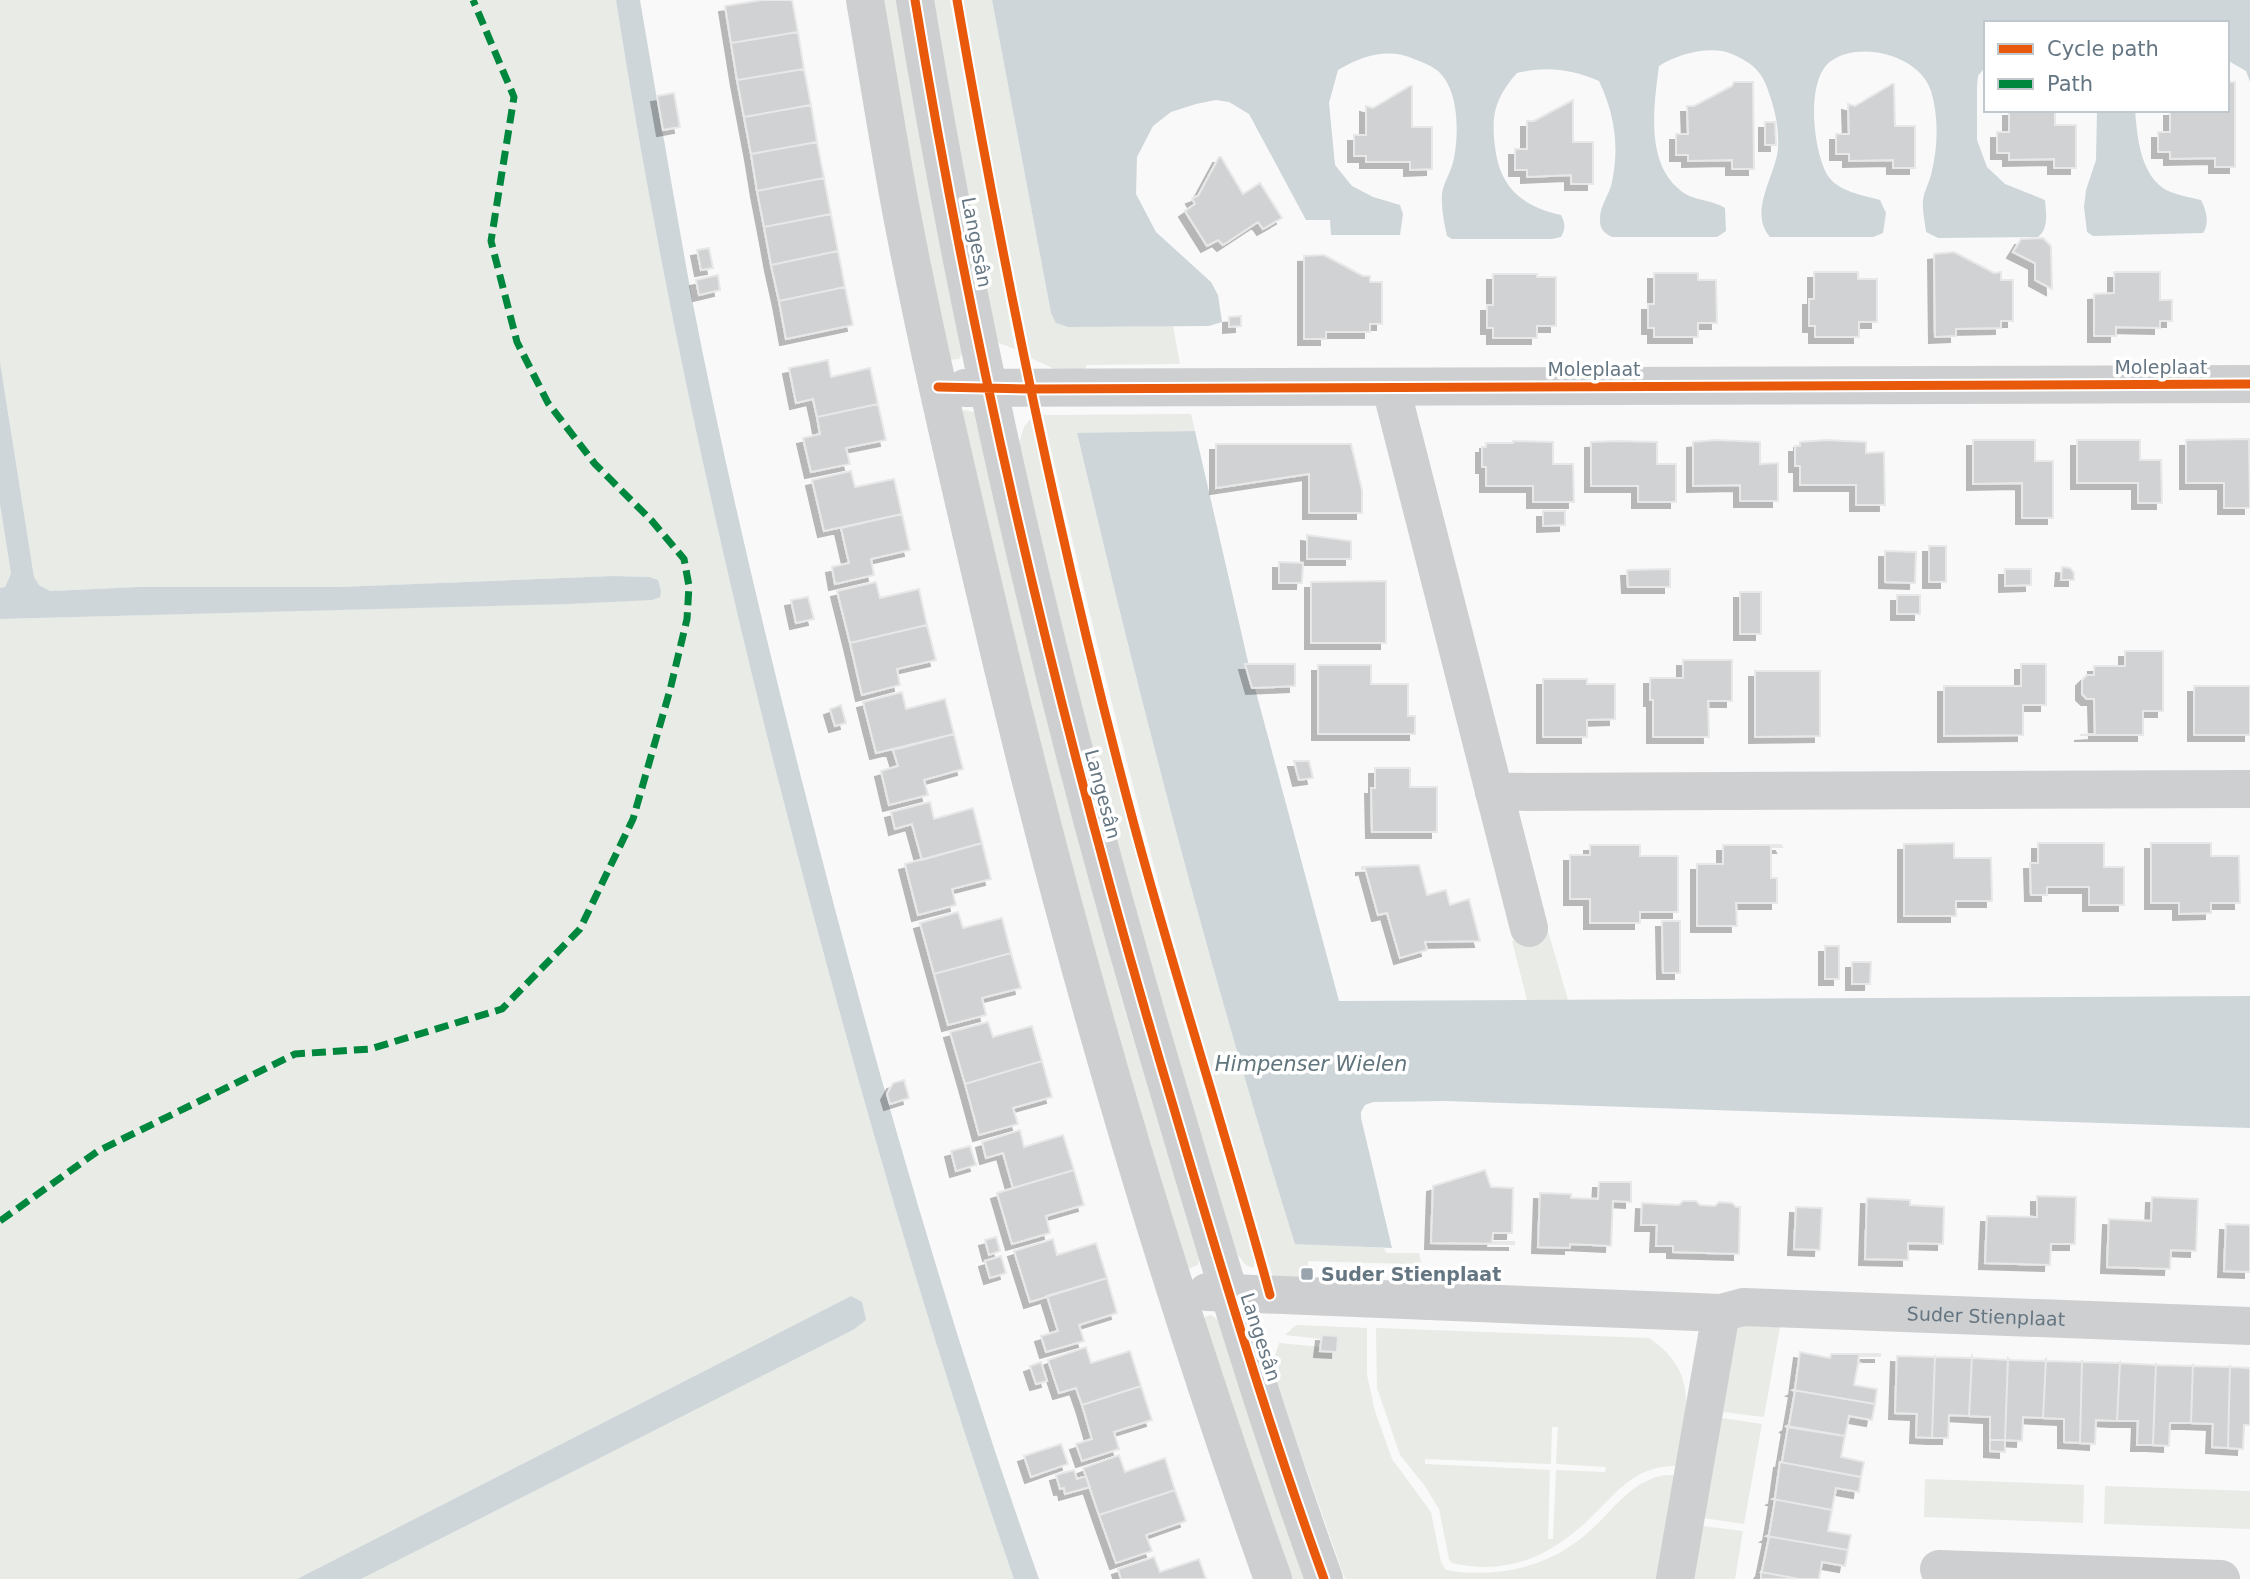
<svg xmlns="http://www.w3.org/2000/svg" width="2250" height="1579" font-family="'DejaVu Sans',sans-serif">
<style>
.green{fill:#e8ebe6;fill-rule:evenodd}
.water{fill:#ced6d9}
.building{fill:#d0d2d3;stroke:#e8e8e8;stroke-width:2;filter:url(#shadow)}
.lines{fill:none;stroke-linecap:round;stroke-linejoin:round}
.minor{stroke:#cecfd0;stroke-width:38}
.quiet{stroke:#00873e;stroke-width:7;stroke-dasharray:14 7;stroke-linecap:butt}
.cycleway-casing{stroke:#fff;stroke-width:13}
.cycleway{stroke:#e8590c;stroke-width:9}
.poi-dot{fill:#99a4ac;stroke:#fff;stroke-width:2.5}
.labels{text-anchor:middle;stroke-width:7;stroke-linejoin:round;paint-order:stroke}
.street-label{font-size:19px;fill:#657683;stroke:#fff}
.poi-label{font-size:19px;font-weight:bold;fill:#657683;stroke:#fff;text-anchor:start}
.water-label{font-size:21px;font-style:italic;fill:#60757c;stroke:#fff}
</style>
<defs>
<filter id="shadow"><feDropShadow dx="-6" dy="6" stdDeviation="0" flood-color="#0004"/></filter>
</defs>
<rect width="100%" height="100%" fill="#f9f9f9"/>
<path class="green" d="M0 0H616C665 315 736 628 819 936 877 1152 940 1368 1014 1579H361L853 1330 851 1296 297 1579H0V619L360 609 649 577 613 576 339 587H139L50 591 39 585 34 577 0 362Z
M879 0H897L962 354 959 359 949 360Z
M932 0H950L976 145 1015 349 996 342Z
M963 0H992L1051 313 1056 322 1068 327 1173 326 1180 364 1086 365 1085 376 1071 377 1031 358 988 144Z
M965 410 974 412 1088 878 1127 1018 1199 1259 1198 1265 1188 1269 1071 882 962 411Z
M1191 414 1195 431 1077 434C1141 706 1211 976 1295 1243L1384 1248 1386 1253H1419L1423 1272 1407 1270 1406 1264 1308 1261 1307 1280 1273 1277C1183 992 1110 706 1043 415Z
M1031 418C1071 597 1113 776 1163 953 1192 1056 1224 1159 1255 1263L1253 1268 1246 1265 1236 1253 1161 1007 1086 728 1019 443 1024 427Z
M0 504 11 574 5 587 0 588Z
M1548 931 1568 1000H1527L1512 941Z
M1211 1315 1218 1320 1306 1579H1287L1202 1321 1205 1317Z
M1781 1321 1764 1417 1723 1412 1739 1322Z
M1296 1325 1367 1328V1375L1375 1411 1392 1459 1431 1512 1441 1562 1446 1570C1499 1579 1551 1567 1591 1530 1616 1507 1637 1473 1675 1475L1656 1579H1345L1273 1375V1362L1279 1343 1321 1347V1351L1337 1352 1338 1337 1322 1335 1321 1339 1285 1335Z
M1376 1328 1649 1338C1701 1373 1686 1414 1676 1466 1631 1466 1615 1496 1584 1524 1545 1559 1504 1575 1452 1563L1449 1559 1439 1509 1425 1486 1400 1455 1377 1388ZM1552 1427H1558L1556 1464 1606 1467 1605 1472 1556 1470 1553 1539H1548L1550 1470 1425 1464V1459L1551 1464Z
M1722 1418 1762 1424 1744 1524 1703 1518Z
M1925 1479 2084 1485 2083 1523 1924 1517Z
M2105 1486 2250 1491V1529L2104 1524Z
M1702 1526 1743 1531 1735 1579H1693Z"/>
<path class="water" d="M616 0H640C657 100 674 199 692 299 732 505 783 710 836 913 896 1137 961 1360 1039 1579H1014C940 1368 877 1152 819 936 736 628 665 315 616 0Z
M992 0H2250V82L2246 71 2227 60V23H1986V66L1978 76 1977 87V140L1987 167 2005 184 2045 200C2046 213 2049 228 2038 237L1938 238 1926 232C1925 222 1922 210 1923 200 1924 192 1929 183 1931 175 1938 147 1939 118 1931 91 1920 56 1861 40 1831 61 1805 79 1813 152 1828 176 1839 192 1863 195 1880 200L1886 213 1883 233 1873 237H1770C1748 212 1775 177 1778 149 1779 130 1776 114 1770 96 1763 72 1754 64 1732 54 1710 45 1678 54 1659 66 1654 105 1645 162 1680 190 1692 201 1711 199 1725 208L1726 231 1717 237H1612C1605 234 1600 229 1600 221 1599 208 1607 198 1611 186 1620 149 1615 115 1599 81 1571 69 1546 66 1517 73 1495 98 1491 115 1495 147 1500 188 1522 206 1561 215 1565 223 1566 228 1561 237L1552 239H1452L1447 236C1444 222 1441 208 1442 193 1444 182 1452 170 1454 158 1459 132 1459 90 1438 71 1432 66 1422 62 1414 59 1388 47 1361 56 1338 70L1329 103 1335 165 1352 186 1373 197 1400 205 1403 214 1400 235H1331L1330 220H1306L1249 114 1229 102 1216 100 1196 104 1171 112 1153 126 1137 157 1136 194 1156 232 1211 282 1218 295 1222 322 1209 326 1068 327 1056 323 1051 313Z
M2097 110H2135C2137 135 2140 172 2163 188 2174 195 2189 197 2201 200 2206 209 2210 224 2203 233L2093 236 2087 232 2084 207 2086 190 2096 160Z
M0 362 34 577 39 585 50 591 139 587H339L613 576 649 577 658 580 661 591 660 597 652 600 568 604 0 619V588L5 587 11 574 0 504Z
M1195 431 1249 666 1339 1001 2250 996V1128L1446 1101 1373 1102 1365 1105 1361 1112V1118L1392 1248 1295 1244C1211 976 1141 706 1077 433Z
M851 1296 862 1302 866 1320 853 1330 361 1579H297Z"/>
<path class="building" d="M762 0H792L798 32 731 43 725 6Z
M798 32 804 69 737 80 731 43Z
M804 69 811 105 744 117 737 80Z
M1734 82H1753L1754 169H1732V160L1688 161V155H1676V134H1688L1687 106H1694L1732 86Z
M2227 82H2235V167H2215V158L2170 159V152H2158V132H2170V110H2227Z
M1892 84H1894L1895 126H1915V168H1893V160L1849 161V154H1836V134H1849L1848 104 1855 106Z
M1410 86H1412V127H1432V169L1410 170V162H1366V156H1354V135H1366V106L1373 108Z
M674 93 680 127 663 130 657 96Z
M1573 100V142H1593V184H1571V175L1527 177V170H1515V149H1527V121H1534Z
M811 105 817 142 751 154 744 117Z
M2009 110H2055V125H2076V168H2054V159L2009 160V153H1997V132H2009Z
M1765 122H1775L1776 145H1765Z
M817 142 824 178 757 191 751 154Z
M1219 157H1221L1243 194 1260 183 1282 218 1263 229 1258 222 1223 245 1218 240 1207 246 1185 211 1195 204 1192 198 1198 196Z
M824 178 831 214 764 227 757 191Z
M831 214 838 251 771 265 764 227Z
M2043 238 2051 246 2052 289 2035 280V263L2013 252 2021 239Z
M709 248 713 268 701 270 697 250Z
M838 251 845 287 779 301 771 265Z
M1954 252 1994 273 2001 272V280H2013V321H2001V328L1956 329V336L1935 337 1934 254Z
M1324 255 1363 276H1370V282H1382V324H1370V332H1326V339H1304V256Z
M1814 272H1858V279H1877V322H1859V337H1815V326H1809V299H1814Z
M2114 272H2160V300H2172V321H2160V328L2116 327V336H2094V294L2114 293Z
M1654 273H1698V280H1716L1717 323H1698V337H1654V328H1648V304H1654Z
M1493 274H1537V277H1556V326H1537V338H1493V328H1487V305H1493Z
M718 275 720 290 699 295 696 280Z
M845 287 853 325 786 339 779 301Z
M1241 316V326L1229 327V317Z
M828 360 831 377 870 368 878 404 817 417 813 399 796 403 789 368Z
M878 404 886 440 846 448 850 464 811 472 803 438 820 434 817 417Z
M2249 439 2250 508H2224V483H2186V440Z
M1716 440 1760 442V464L1778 463V501H1740V485L1693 486V442Z
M1826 440 1866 442V453L1884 452 1885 505H1856V485H1800V466H1795V446H1800V442Z
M1973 440H2035V461H2053V518H2022V483L1973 484Z
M2077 440H2140V460H2161L2162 503H2138V483H2077Z
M1513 441 1553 442V464H1573L1574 502H1533V486H1486V467H1482V447H1486V443H1513Z
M1617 441 1657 442V464H1676V502H1638V486H1591V442Z
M1216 444H1351L1362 490V513H1309V474L1216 488Z
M851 471 855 487 894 479 902 514 824 531 812 480Z
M1543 511H1565V525L1543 526Z
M902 514 910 550 871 559 874 575 835 584 832 567 849 563 841 528Z
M1307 535 1351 541V559H1307Z
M1929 546H1946V582H1929Z
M1885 551 1916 552 1915 583 1885 582Z
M1279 562 1303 563 1302 583H1279Z
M2062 567 2070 568 2074 573V580H2061Z
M1670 569V587H1628L1627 570Z
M2005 569H2031V585L2005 586Z
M1386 581V643H1311V582Z
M876 582 880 598 919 589 927 625 850 643 837 591Z
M1740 592H1761V634H1740Z
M1897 595H1920V614H1897Z
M808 597 814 619 796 623 791 600Z
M927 625 936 660 897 669 900 685 862 695 850 643Z
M2125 651H2163V711H2143V735H2080L2095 734 2094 699H2087L2082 694V680L2087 675H2094V666H2125Z
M1683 660H1732V701H1708L1709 737H1653V700H1650V678H1683Z
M1245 664H1295V686L1252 688Z
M2021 664H2046V705H2023V735L1944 736V686H2021Z
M1318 665H1371V684H1408V716H1415V734H1318Z
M1755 671H1820V736L1755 737Z
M1543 679H1587V684H1615V719L1587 720V737H1543Z
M2194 686H2250V735H2194Z
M902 692 906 709 945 699 954 734 876 753 863 702Z
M841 705 846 723 835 726 830 709Z
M954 734 963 769 924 780 928 795 889 805 881 771 898 766 893 750Z
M1294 761H1309L1313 778 1299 780Z
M1375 768H1410V787H1437V832H1372L1371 788H1375Z
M930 802 934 819 973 808 982 843 922 860 912 824 895 829 891 812Z
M982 843 991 879 952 889 956 905 918 915 905 864Z
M1954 843V858H1991L1992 901H1956V916H1904V844Z
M2038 843H2104V867H2124V905H2089V887H2047V895H2031L2030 863H2038Z
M2151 843H2211V856H2239L2240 903H2211V913L2179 914V903H2151Z
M1590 845H1640V856H1678V912H1640V923H1590V899H1570V855H1590Z
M1723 845H1781L1782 847H1771V878H1777V903H1736L1737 926H1697V864H1723Z
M1419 865 1427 895 1446 890 1450 905 1469 899 1480 941 1425 942 1427 950 1400 958 1387 913 1378 915 1365 868 1362 869V867Z
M958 912 963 928 1002 918 1011 953 934 974 920 923Z
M1662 921H1680V973H1663Z
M1825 946H1839V979H1825Z
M1011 953 1021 988 982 998 986 1015 948 1025 934 974Z
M1852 962H1871L1870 984H1852Z
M988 1022 993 1037 1032 1026 1042 1061 965 1084 950 1032Z
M1042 1061 1052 1097 1013 1108 1018 1124 979 1135 965 1084Z
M904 1080 909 1098 890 1104 887 1094 893 1083Z
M1020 1130 1024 1147 1063 1135 1074 1170 1013 1188 1003 1153 986 1158 982 1142Z
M970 1146 976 1165 956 1171 951 1151Z
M1074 1170 1084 1205 1046 1216 1050 1233 1012 1244 997 1193Z
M1485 1170 1491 1187 1513 1188 1512 1233H1493L1492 1242H1514V1244L1431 1243 1433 1186Z
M1599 1182H1631V1202L1613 1201 1611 1246 1570 1244V1248L1538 1247 1540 1193 1571 1194V1198L1598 1199Z
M2037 1196 2076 1197 2075 1244H2051L2050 1265 1985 1263 1987 1216 2037 1217Z
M2152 1197 2198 1199 2196 1251 2171 1250 2170 1269 2107 1267 2109 1219 2151 1221Z
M1867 1198 1910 1200V1205L1944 1207 1943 1244 1908 1243V1260L1865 1259Z
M1683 1201H1696L1700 1205 1715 1206 1719 1202 1732 1203 1736 1207H1740L1739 1254 1673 1252V1246H1656L1657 1225H1641L1642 1203 1679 1205Z
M1796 1207 1822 1208 1820 1250 1794 1249Z
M2226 1224 2250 1225V1272L2224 1271Z
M996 1237 1000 1251 989 1255 985 1240Z
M1053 1239 1057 1255 1096 1243 1107 1278 1030 1302 1014 1251Z
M1001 1256 1006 1273 990 1278 985 1261Z
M1107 1278 1117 1313 1079 1325 1084 1341 1046 1352 1041 1336 1058 1331 1047 1296Z
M1322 1335 1338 1336 1337 1352 1320 1351Z
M1086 1347 1091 1363 1130 1351 1141 1386 1082 1405 1076 1388 1059 1393 1048 1360Z
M1800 1352 1830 1358 1831 1354H1880V1356H1859L1858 1362 1860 1363 1858 1364 1854 1385 1877 1389 1875 1404 1793 1390 1795 1389Z
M1935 1355 1936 1357 1971 1358 1972 1356 1969 1416 1949 1415 1948 1438H1932Z
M1935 1355 1932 1438 1916 1437 1917 1414 1895 1413 1897 1356 1934 1357Z
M1972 1356 1973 1358 2008 1360V1358L2005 1440H1990V1417L1969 1416Z
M2008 1358 2010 1360 2044 1361 2046 1359 2043 1418 2023 1417 2022 1441 2005 1440Z
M2046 1359V1361L2081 1362 2082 1360 2080 1443 2064 1442V1419L2043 1418Z
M2082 1360 2083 1362 2118 1363 2120 1362 2117 1421 2096 1420 2095 1444 2080 1443Z
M1041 1362 1047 1381 1036 1384 1030 1366Z
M2120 1362V1363L2155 1365 2156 1363 2153 1445H2137L2138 1421H2117Z
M2156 1363 2157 1365 2192 1366 2193 1364 2191 1423H2170L2169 1446 2153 1445Z
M2193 1364 2194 1366 2229 1367 2230 1365 2228 1448 2212 1447 2213 1424 2191 1423Z
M2230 1365 2231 1367 2250 1368V1425H2244L2243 1449 2228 1448Z
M1141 1386 1152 1420 1114 1432 1119 1449 1082 1461 1076 1444 1092 1439 1082 1405Z
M1793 1390 1875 1404 1872 1420 1849 1416 1845 1436 1787 1426 1789 1425 1795 1391Z
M1786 1427 1845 1436 1841 1457 1864 1462 1861 1477 1780 1462H1782L1788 1427Z
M1990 1440H2005V1452L1990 1451Z
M1061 1444 1068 1464 1031 1477 1024 1456Z
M1119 1455 1125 1472 1165 1458 1175 1490 1099 1515 1083 1468Z
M1780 1462 1861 1477 1859 1492 1836 1488 1832 1510 1773 1499 1775 1498Z
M1074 1470 1077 1479 1086 1476 1090 1487 1065 1494 1064 1488 1060 1489 1056 1475Z
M1175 1490 1186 1521 1146 1535 1152 1551 1116 1563 1099 1515Z
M1773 1499 1832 1510 1828 1531 1851 1535 1848 1550 1767 1536 1769 1535 1775 1500Z
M1767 1536 1848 1550 1845 1566 1822 1562 1819 1579H1799L1761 1572 1762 1571 1769 1537Z
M1154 1557 1160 1572 1199 1559 1206 1579H1121L1118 1569Z
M1761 1572 1799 1579H1761Z"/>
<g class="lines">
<g class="minor">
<path d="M865 0C877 70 888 140 901 210 924 331 952 451 980 571 1059 912 1155 1250 1273 1579"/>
<path d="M915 0C976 373 1064 741 1172 1102 1219 1262 1267 1422 1324 1579"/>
<path d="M965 388 2250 384"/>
<path d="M1391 388 1529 928"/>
<path d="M1494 792 2250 789"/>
<path d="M1207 1292 1721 1313 1675 1579"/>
<path id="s1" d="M1721 1313 1743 1307 2250 1326"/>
<path d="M1939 1569 2221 1579"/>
</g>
<path class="quiet" d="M0 1221 98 1151 295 1054 370 1049 502 1009 580 929 633 819 670 690 687 619 689 586 684 559 652 521 595 464 548 403 517 342 491 241 514 97 473 0"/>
<g class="cycleway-casing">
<path id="cycleway" d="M915 0C976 373 1064 741 1172 1102 1219 1262 1267 1422 1324 1579
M957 0C1005 279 1062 558 1136 832 1178 987 1228 1140 1270 1295
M938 387 1031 389 2250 384"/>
</g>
<use href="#cycleway" class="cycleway"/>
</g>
<rect class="poi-dot" x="1300" y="1267" width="14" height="14" rx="3.5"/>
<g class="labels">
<g class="street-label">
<text transform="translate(977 242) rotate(79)" y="7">Langesân</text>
<text x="2161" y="374">Moleplaat</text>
<text x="1594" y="376">Moleplaat</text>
<text transform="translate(1103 794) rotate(75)" y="7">Langesân</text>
<text dy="7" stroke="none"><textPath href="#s1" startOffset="266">Suder Stienplaat</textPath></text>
<text transform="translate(1261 1337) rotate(72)" y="7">Langesân</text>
</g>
<g class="poi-label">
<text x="1321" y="1281">Suder Stienplaat</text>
</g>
<g class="water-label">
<text x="1311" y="1071">Himpenser Wielen</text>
</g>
</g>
<rect x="1984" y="21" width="245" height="91" fill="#ffffff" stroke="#c1c8cd" stroke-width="2"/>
<rect x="1998" y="44" width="35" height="10" fill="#e8590c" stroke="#c1c8cd" stroke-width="2"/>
<text x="2047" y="56" font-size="21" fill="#657683">Cycle path</text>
<rect x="1998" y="79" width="35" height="10" fill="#00873e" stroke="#c1c8cd" stroke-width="2"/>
<text x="2047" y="91" font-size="21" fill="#657683">Path</text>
</svg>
